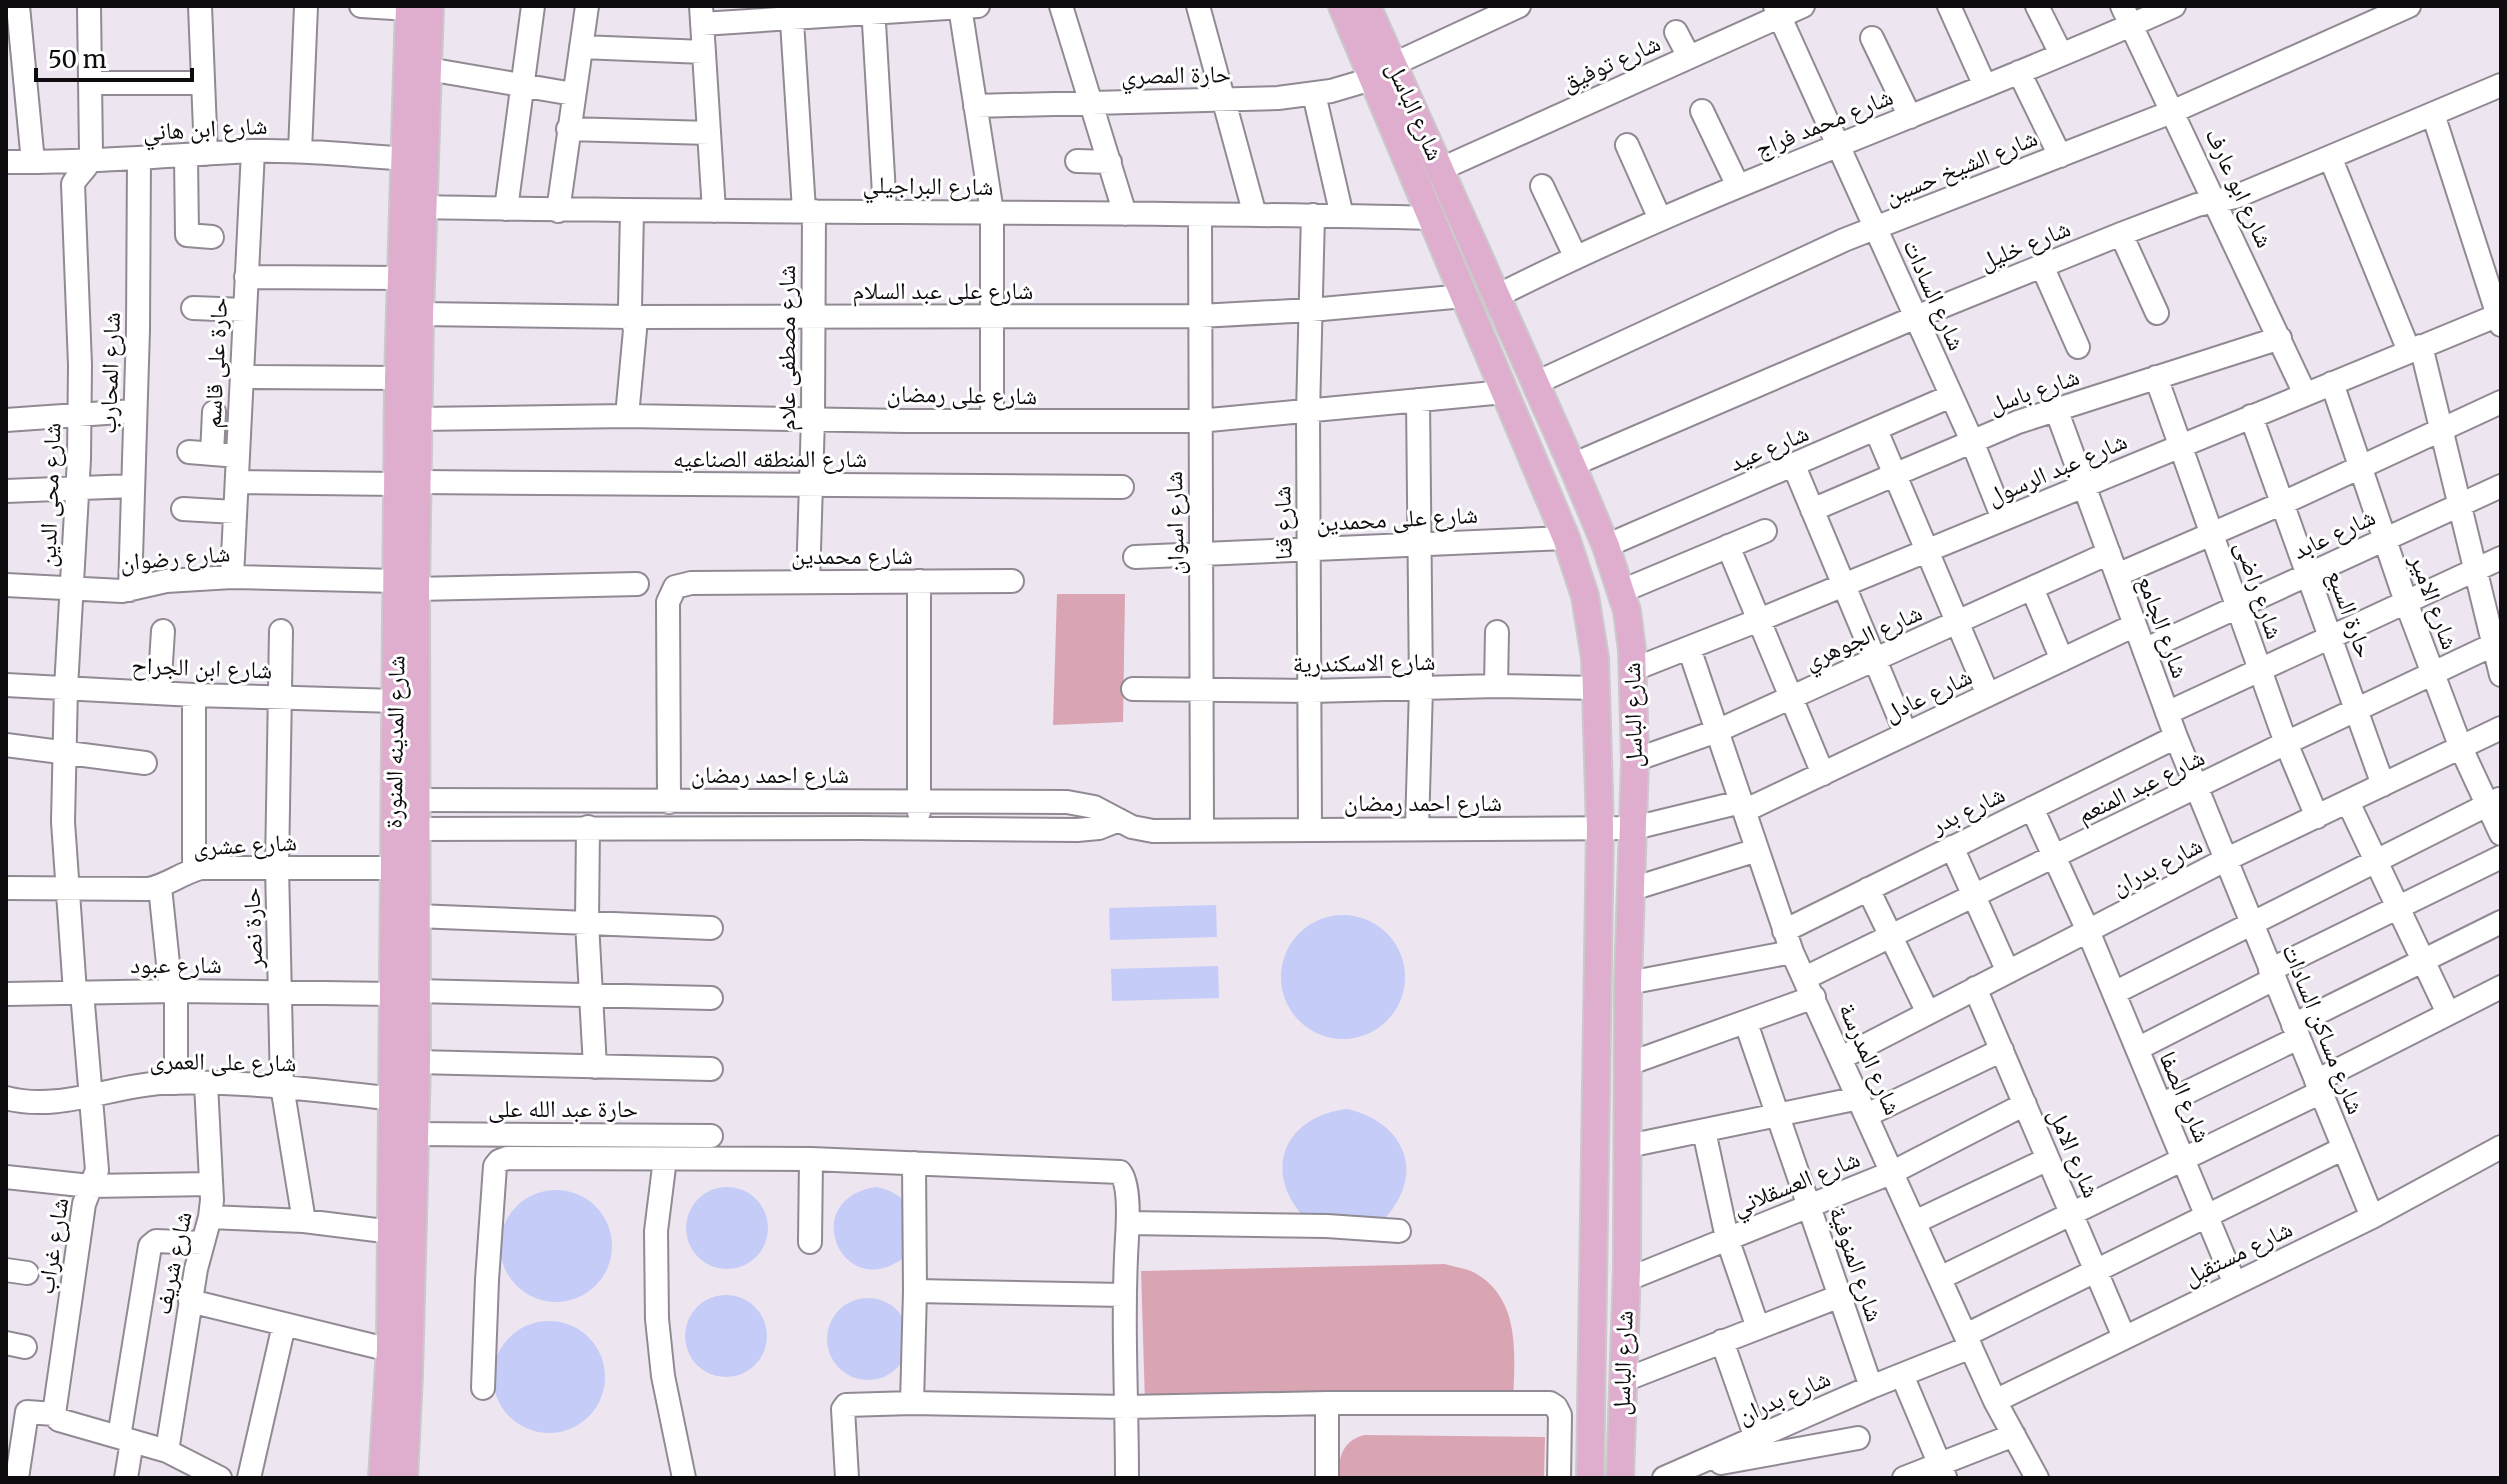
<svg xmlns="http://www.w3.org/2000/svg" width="2507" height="1484" font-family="Merriweather,'Noto Naskh Arabic',serif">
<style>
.green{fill:#daa5b2}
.water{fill:#c4ccf7}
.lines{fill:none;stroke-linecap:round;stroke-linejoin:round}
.minor-casing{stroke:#918993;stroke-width:26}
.major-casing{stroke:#cacaca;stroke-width:30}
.minor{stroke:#fff;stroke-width:22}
.major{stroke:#dfadce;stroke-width:26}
.labels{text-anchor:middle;stroke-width:6;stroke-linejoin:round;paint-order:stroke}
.street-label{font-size:24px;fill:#0f0c0f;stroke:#fff}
</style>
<rect width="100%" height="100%" fill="#ede5f0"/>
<path class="green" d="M1057 594H1125L1123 722 1053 725Z
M1445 1264C1454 1267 1466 1268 1475 1273 1523 1300 1514 1359 1513 1405L1145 1403 1141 1271Z
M1364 1435 1545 1437 1544 1478H1338C1339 1457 1342 1441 1364 1435Z"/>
<path class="water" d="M1216 905 1217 937 1110 940 1109 908Z
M1281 977a62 62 0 1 1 124 0a62 62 0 1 1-124 0Z
M1218 966 1219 998 1112 1001 1111 969Z
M1347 1109C1394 1119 1424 1160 1395 1205 1391 1212 1382 1223 1373 1226 1364 1229 1324 1225 1311 1224 1261 1179 1279 1117 1347 1109Z
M686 1228a41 41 0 1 1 82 0a41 41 0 1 1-82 0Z
M876 1187C891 1190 900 1195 910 1207L906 1256C843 1307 796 1199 876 1187Z
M500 1246a56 56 0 1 1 112 0a56 56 0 1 1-112 0Z
M685 1336a41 41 0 1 1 82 0a41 41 0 1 1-82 0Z
M827 1339a41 41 0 1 1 82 0a41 41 0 1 1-82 0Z
M493 1377a56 56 0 1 1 112 0a56 56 0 1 1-112 0Z"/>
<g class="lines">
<g class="minor-casing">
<path id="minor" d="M18 6 33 162
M200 6 206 154
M361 6 409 9
M701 6 714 211
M791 6 804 210
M873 6 885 211
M1061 6 1125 214
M1198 6 1255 215
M1775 6 1972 441 2003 519
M1949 6 1985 86
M2037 6 2061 54
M2122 6 2305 394
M960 7 992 212V421
M702 24 978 6
M1676 32 1689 57
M1872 38 1910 117
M581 47 704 52
M1394 64 1519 6
M428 69 573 94
M2019 72 2060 156
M90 83H202
M1314 94 1342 216
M975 106 1278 98 1331 91 1375 78
M1702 111 1738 186
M2433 114 2501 325
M568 129 709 133
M1627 145 1660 219
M300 151 306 6
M186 156 187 235 212 237
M2330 157 2409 351
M1077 161 1110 162
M6 162C88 163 170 155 252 151 304 150 355 155 406 159
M1441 169 1803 6
M1542 186 1575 256
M423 207C759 214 1096 210 1432 218
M506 209 533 6
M558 211 587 6
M1200 215 1202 830
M2121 234 2157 313
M2042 266 2078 347
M246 277 401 278
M1497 296C1716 185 1950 107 2174 6
M193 308 245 310
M420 314 631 317 1200 316 1311 310 1464 296
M2421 346 2501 675
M242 377 398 378
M2156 377 2286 743 2317 817
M1536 383 1844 240 2174 111 2409 6
M2332 383 2406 602 2461 748 2501 834
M2056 409 2176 737 2372 1217
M627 416 635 330 630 308 632 211
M2251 416 2383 785
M419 419 627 416 906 421H1199L1504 392
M6 420 134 411
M1876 430 1988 695
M189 452 238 456
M212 454 214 412
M1572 465 1916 317 2121 234 2197 205 2235 197 2501 85
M1794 466 1906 734
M237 482 397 484
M418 482 1122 487
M6 491 133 486
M183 509 235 512
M1812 510 2018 422 2280 338
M1606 546 1951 396
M1728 546 1823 774
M1135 557 1566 538
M2117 575 2283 503 2501 402
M232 577 253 151
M919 581V812
M808 582 813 418 814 211
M6 585 122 591 166 581 232 577 396 581
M2032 588 2062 660
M416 589 637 584
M130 590 138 330 139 158
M1622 591 1765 531
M281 631 277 867 282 1086 304 1221
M1689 648 1792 952 1995 1401 2037 1478
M2144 650 2501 486
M1632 670 1759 620 2501 314
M6 685 194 695 396 701
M1496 686 1497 632
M1133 689 1311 691 1496 686 1596 688
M159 693 163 631
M194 695V870
M2167 713 2501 558
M6 745 145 763
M1635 760 1717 731 2109 553
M416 800 1067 802 1094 807 1132 827 1153 831 1634 828 1741 802
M669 802 668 602 675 587 691 583 1012 581
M2348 802 2448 1013
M2032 808 2088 931 2235 1284
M1744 811 2135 625
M588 827 587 923 595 1067
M416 829 862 828 1077 830 1099 828 1119 820
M1417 829 1421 688 1418 400
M1310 830 1308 413 1313 215
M1952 847 2008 972
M160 887 170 983 176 993V1083
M6 888 148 889C167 886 181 873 201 868H394
M1632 889 1757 850
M1868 889 1928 1013
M416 916 711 928
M1784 931 2176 737
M2270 970 2501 857
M1805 978 2286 743 2501 641
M1628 983 1792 952
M1975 988 2124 1337
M415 991 711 998
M75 992 63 822 66 688 79 459 80 365 73 184C79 172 90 168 91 153L89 6
M2114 993 2499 799
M6 994 175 991 393 994
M1746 1023 1871 1387
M2293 1025 2501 922
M2137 1049 2274 979
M1841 1058 2225 860 2501 728
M417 1062 711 1069
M1628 1064 1814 997
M2316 1081 2501 987
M6 1098C59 1112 110 1086 162 1083 239 1080 317 1090 394 1099
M2161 1105 2298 1038
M1867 1115 2002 1050
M1704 1131 1727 1238 1758 1328
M415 1134 711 1136
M1628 1146 1859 1098
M665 1159 656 1231 657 1319 663 1376 684 1478
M6 1177 90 1186 211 1184
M210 1217 304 1221 392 1232
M1915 1222 2048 1159
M1128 1223 1327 1226 1399 1231
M810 1242 811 1159
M6 1270 27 1273
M1940 1278 2321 1092
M1626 1280 1893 1172 2025 1104
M915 1291 1124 1295
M190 1301 390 1350
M1966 1335 2344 1148
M1722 1341 1756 1438
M6 1343 25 1347
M1902 1375 1945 1477
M1622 1381 1840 1296
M483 1388 487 1280 495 1166 499 1161 507 1158 811 1159 1120 1172C1130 1184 1128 1222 1127 1238 1122 1318 1127 1398 1127 1478
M1995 1401 2372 1217 2501 1147
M912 1403 915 1291 914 1163
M1327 1403V1478
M54 1415 59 1420 167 1451 220 1478
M119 1437 150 1246 156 1241 202 1243
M167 1451 196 1269 210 1217 212 1200 206 1084
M1721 1463 1858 1438
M17 1478 27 1412 54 1414 84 1204 97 1170 82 992
M126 1478 132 1441
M249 1478 284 1325
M847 1478 843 1409 846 1405 912 1403 1127 1407 1327 1403H1550L1556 1407 1560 1415 1559 1478
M1664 1478 1871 1387 1971 1347
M1904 1478 2014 1435"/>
</g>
<g class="major-casing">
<path id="major" d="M1342 6 1566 538 1585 596 1595 658 1600 828 1590 1478
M1367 6 1572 465 1606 546 1627 611 1632 650 1635 760 1628 983 1627 1268 1620 1478
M382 1478 390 1350 398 378 409 6
M404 1478 409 1373 417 1062 416 589 420 314 430 6"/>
</g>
<use href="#minor" class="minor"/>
<use href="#major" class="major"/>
</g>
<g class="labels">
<g class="street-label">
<text transform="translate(1611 63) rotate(-24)" y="8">شارع توفيق</text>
<text transform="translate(1176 75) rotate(-1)" y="8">حارة المصري</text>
<text transform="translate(1415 111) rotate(66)" y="8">شارع الباسل</text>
<text transform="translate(1824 123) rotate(-22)" y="8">شارع محمد فراج</text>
<text transform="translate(205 129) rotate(-3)" y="8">شارع ابن هاني</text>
<text transform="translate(1961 167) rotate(-22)" y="8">شارع الشيخ حسين</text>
<text transform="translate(928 186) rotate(1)" y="8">شارع البراجيلي</text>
<text transform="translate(2239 188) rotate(65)" y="8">شارع ابو عارف</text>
<text transform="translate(2025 245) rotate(-22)" y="8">شارع خليل</text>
<text x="943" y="299">شارع على عبد السلام</text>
<text transform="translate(1934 295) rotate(66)" y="8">شارع السادات</text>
<text transform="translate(787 348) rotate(-90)" y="8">شارع مصطفى علام</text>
<text transform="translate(216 363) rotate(-87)" y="8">حارة على قاسم</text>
<text transform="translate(110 373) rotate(-88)" y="8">شارع المحارب</text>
<text transform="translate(2034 391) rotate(-19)" y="8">شارع باسل</text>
<text transform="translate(962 395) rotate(1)" y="8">شارع على رمضان</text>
<text transform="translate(1769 448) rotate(-23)" y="8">شارع عيد</text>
<text x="770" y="467">شارع المنطقه الصناعيه</text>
<text transform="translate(2057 469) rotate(-23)" y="8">شارع عبد الرسول</text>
<text transform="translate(50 495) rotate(-88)" y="8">شارع محى الدين</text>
<text transform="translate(1397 519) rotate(-3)" y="8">شارع على محمدين</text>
<text transform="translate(1175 523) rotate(-91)" y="8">شارع اسوان</text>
<text transform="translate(1283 523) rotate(-91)" y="8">شارع قنا</text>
<text transform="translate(2334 534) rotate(-25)" y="8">شارع عابد</text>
<text x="852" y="564">شارع محمدين</text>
<text transform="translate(175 558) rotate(-5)" y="8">شارع رضوان</text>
<text transform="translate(2259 590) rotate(71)" y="8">شارع راضى</text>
<text transform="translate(2434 602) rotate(70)" y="8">شارع الامير</text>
<text transform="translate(2350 614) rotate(70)" y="8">حارة السبع</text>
<text transform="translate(2163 627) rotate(70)" y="8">شارع الجامع</text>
<text transform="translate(1863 637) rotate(-24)" y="8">شارع الجوهري</text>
<text transform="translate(1364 663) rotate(-1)" y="8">شارع الاسكندرية</text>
<text transform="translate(202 668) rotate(2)" y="8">شارع ابن الجراح</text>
<text transform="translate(1928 695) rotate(-25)" y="8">شارع عادل</text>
<text transform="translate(1633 715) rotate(-91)" y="8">شارع الباسل</text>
<text transform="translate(395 742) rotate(-89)" y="8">شارع المدينه المنورة</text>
<text x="770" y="783">شارع احمد رمضان</text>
<text transform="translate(2141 786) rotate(-26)" y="8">شارع عبد المنعم</text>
<text x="1423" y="811">شارع احمد رمضان</text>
<text transform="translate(1968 810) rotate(-26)" y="8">شارع بدر</text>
<text transform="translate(245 845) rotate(-3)" y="8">شارع عشرى</text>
<text transform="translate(2157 866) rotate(-27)" y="8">شارع بدران</text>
<text transform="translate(253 928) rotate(-92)" y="8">حارة نصر</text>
<text x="176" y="973">شارع عبود</text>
<text transform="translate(2323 1029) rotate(68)" y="8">شارع مساكن السادات</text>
<text transform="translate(1870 1059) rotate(66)" y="8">شارع المدرسة</text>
<text transform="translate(223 1062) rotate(1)" y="8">شارع على العمرى</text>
<text transform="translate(2185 1097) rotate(67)" y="8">شارع الصفا</text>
<text x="563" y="1117">حارة عبد الله على</text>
<text transform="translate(2074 1153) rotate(67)" y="8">شارع الامل</text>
<text transform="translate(1796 1183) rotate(-22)" y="8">شارع العسقلاني</text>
<text transform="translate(53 1246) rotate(-81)" y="8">شارع غراب</text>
<text transform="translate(2238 1253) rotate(-26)" y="8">شارع مستقبل</text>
<text transform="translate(173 1263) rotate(-78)" y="8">شارع شريف</text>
<text transform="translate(1856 1264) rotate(71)" y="8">شارع المنوفية</text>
<text transform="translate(1623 1363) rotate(-88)" y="8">شارع الباسل</text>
<text transform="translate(1784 1397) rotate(-24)" y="8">شارع بدران</text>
</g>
</g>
<rect width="2507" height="1484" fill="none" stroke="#0f0c0f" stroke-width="16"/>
<path d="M36 68v12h156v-12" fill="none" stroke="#0f0c0f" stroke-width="4"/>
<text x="48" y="68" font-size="24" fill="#0f0c0f" stroke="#ffffff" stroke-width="6" paint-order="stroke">50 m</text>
</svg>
